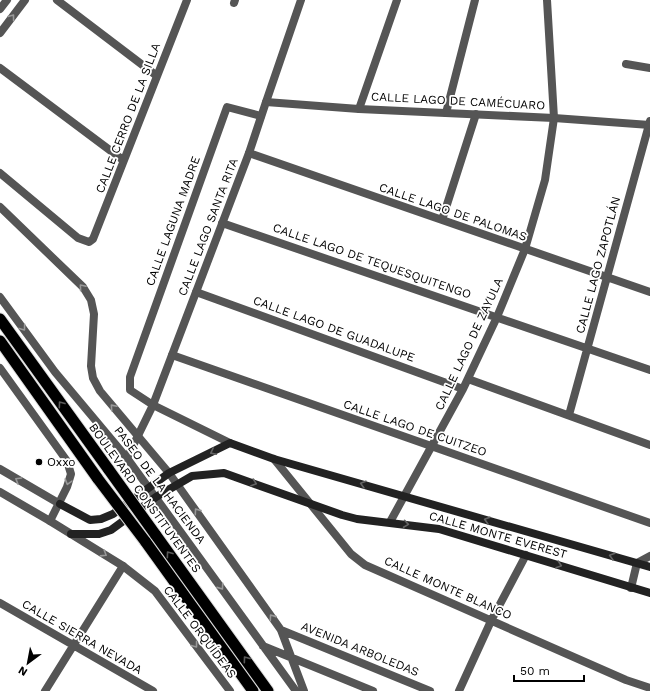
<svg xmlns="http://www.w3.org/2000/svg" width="650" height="691" font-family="'Work Sans',sans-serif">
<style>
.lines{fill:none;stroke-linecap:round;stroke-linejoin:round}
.trunk-casing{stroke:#dbdbdb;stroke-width:13}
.minor{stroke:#555;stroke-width:8}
.tertiary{stroke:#555;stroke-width:8}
.secondary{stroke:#222;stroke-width:8}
.trunk{stroke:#000;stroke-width:11}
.trunk-bridge-casing{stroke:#dbdbdb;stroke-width:13;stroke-linecap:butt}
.trunk-bridge{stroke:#000;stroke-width:11}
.oneway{stroke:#999}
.oneway2{stroke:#595959}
.oneway3{stroke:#646464}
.poi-dot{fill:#000;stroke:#fff;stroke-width:1.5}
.labels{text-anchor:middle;stroke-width:3.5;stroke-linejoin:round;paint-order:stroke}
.street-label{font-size:12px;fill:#000;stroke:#fff}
.poi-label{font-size:12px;fill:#000;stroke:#fff;text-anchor:start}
</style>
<rect width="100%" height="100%" fill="#fff"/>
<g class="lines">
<g class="trunk-casing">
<path id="trunk" d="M0 319 109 470
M0 341 98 479
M155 534 268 691
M145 541 253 691"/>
</g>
<path class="minor" d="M57 0 157 76
M234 3 235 0
M0 9 7 0
M0 33 25 0
M626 64 650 68
M0 68 123 160
M266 102 301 0
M359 109 397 0
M446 113 475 0
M249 153 650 292
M0 173 78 238 89 242 93 239 187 0
M0 207 83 287 91 300 94 314 91 366 93 378 100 391 169 473 281 630 304 691
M442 220 476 114
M222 223 650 370
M196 292 463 389
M0 297 55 372 127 458 296 691
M172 355 650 523
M468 379 650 445
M569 415 650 121
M230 443 153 405 130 390V377L227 107 261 116
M274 459 351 554 365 565 626 680 650 688
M0 469 60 504
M0 492 50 521
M390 522 463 389 497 317 525 249 545 180 554 118 547 0
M0 603 153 691
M281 630 430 691
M263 646 373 691
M45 691 123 566
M459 691 491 621 526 555"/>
<path class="tertiary" d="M0 368 67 461 71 474 67 487 50 521 123 566 155 591 230 691
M127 458 153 405 249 153 266 102 359 109 554 118 650 125
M631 588 637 563 650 556"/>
<path class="secondary" d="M60 504 90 520 101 519 113 514 169 473 230 443 274 459 650 567
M71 534H99L111 530 156 497 192 476 224 473 342 515 357 519 439 529 650 593"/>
<use href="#trunk" class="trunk"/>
<g class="trunk-bridge-casing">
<path id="trunk-bridge" d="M109 470 155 534
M98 479 145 541"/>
</g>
<use href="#trunk-bridge" class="trunk-bridge"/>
</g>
<defs><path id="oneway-chevron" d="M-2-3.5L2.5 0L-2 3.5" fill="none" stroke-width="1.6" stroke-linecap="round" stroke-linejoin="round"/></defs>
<g class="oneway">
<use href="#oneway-chevron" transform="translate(12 17) rotate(-53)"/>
<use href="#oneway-chevron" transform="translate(82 287) rotate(-130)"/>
<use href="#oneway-chevron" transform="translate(23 328) rotate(54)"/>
<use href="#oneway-chevron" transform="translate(113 407) rotate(-131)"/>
<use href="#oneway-chevron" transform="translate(18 480) rotate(-149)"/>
<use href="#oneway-chevron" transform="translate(68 482) rotate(106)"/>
<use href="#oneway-chevron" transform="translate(197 511) rotate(-125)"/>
<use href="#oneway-chevron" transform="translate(104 554) rotate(32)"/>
<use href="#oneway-chevron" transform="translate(221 587) rotate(55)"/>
<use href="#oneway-chevron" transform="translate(272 617) rotate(-125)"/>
<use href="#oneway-chevron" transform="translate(195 645) rotate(53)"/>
</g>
<g class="oneway2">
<use href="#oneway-chevron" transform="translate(61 404) rotate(-126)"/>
<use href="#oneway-chevron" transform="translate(169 554) rotate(-126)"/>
<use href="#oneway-chevron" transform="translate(246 659) rotate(-126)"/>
</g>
<g class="oneway3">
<use href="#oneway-chevron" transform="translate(213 452) rotate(153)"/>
<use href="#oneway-chevron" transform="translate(254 483) rotate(19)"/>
<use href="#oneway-chevron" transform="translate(363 484) rotate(-164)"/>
<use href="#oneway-chevron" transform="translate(487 520) rotate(-164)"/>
<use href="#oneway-chevron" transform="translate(406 524) rotate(8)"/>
<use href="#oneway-chevron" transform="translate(612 556) rotate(-164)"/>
<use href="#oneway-chevron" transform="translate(559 565) rotate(18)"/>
</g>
<circle class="poi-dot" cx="39" cy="462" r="4"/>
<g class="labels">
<g class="street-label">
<text transform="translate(458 101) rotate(3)" y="4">CALLE LAGO DE CAMÉCUARO</text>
<text transform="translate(128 118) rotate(-69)" y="4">CALLE CERRO DE LA SILLA</text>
<text transform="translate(453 212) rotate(19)" y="4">CALLE LAGO DE PALOMAS</text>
<text transform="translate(173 221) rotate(-70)" y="4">CALLE LAGUNA MADRE</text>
<text transform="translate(208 227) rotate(-69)" y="4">CALLE LAGO SANTA RITA</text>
<text transform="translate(372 261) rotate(19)" y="4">CALLE LAGO DE TEQUESQUITENGO</text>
<text transform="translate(598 265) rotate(-75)" y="4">CALLE LAGO ZAPOTLÁN</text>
<text transform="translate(334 329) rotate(20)" y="4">CALLE LAGO DE GUADALUPE</text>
<text transform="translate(469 344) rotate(-65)" y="4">CALLE LAGO DE ZAYULA</text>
<text transform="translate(415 428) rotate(19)" y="4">CALLE LAGO DE CUITZEO</text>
<text transform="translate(160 485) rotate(53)" y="4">PASEO DE LA HACIENDA</text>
<text transform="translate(145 498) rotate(54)" y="4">BOULEVARD CONSTITUYENTES</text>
<text transform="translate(498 535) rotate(16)" y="4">CALLE MONTE EVEREST</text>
<text transform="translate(448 588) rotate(24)" y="4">CALLE MONTE BLANCO</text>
<text transform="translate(200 632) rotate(53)" y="4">CALLE ORQUÍDEAS</text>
<text transform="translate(82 637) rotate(30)" y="4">CALLE SIERRA NEVADA</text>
<text transform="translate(360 649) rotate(22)" y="4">AVENIDA ARBOLEDAS</text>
</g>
<g class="poi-label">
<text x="47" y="466">Oxxo</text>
</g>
</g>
<g transform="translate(28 663) rotate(212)" stroke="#ffffff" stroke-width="3" paint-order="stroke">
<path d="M0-3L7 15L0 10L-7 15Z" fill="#000000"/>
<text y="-6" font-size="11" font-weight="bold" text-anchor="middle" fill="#000000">N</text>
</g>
<path d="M514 675v6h70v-6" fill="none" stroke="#000000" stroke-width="2"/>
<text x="520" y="675" font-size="12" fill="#000000" stroke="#ffffff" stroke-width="3" paint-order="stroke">50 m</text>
</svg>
